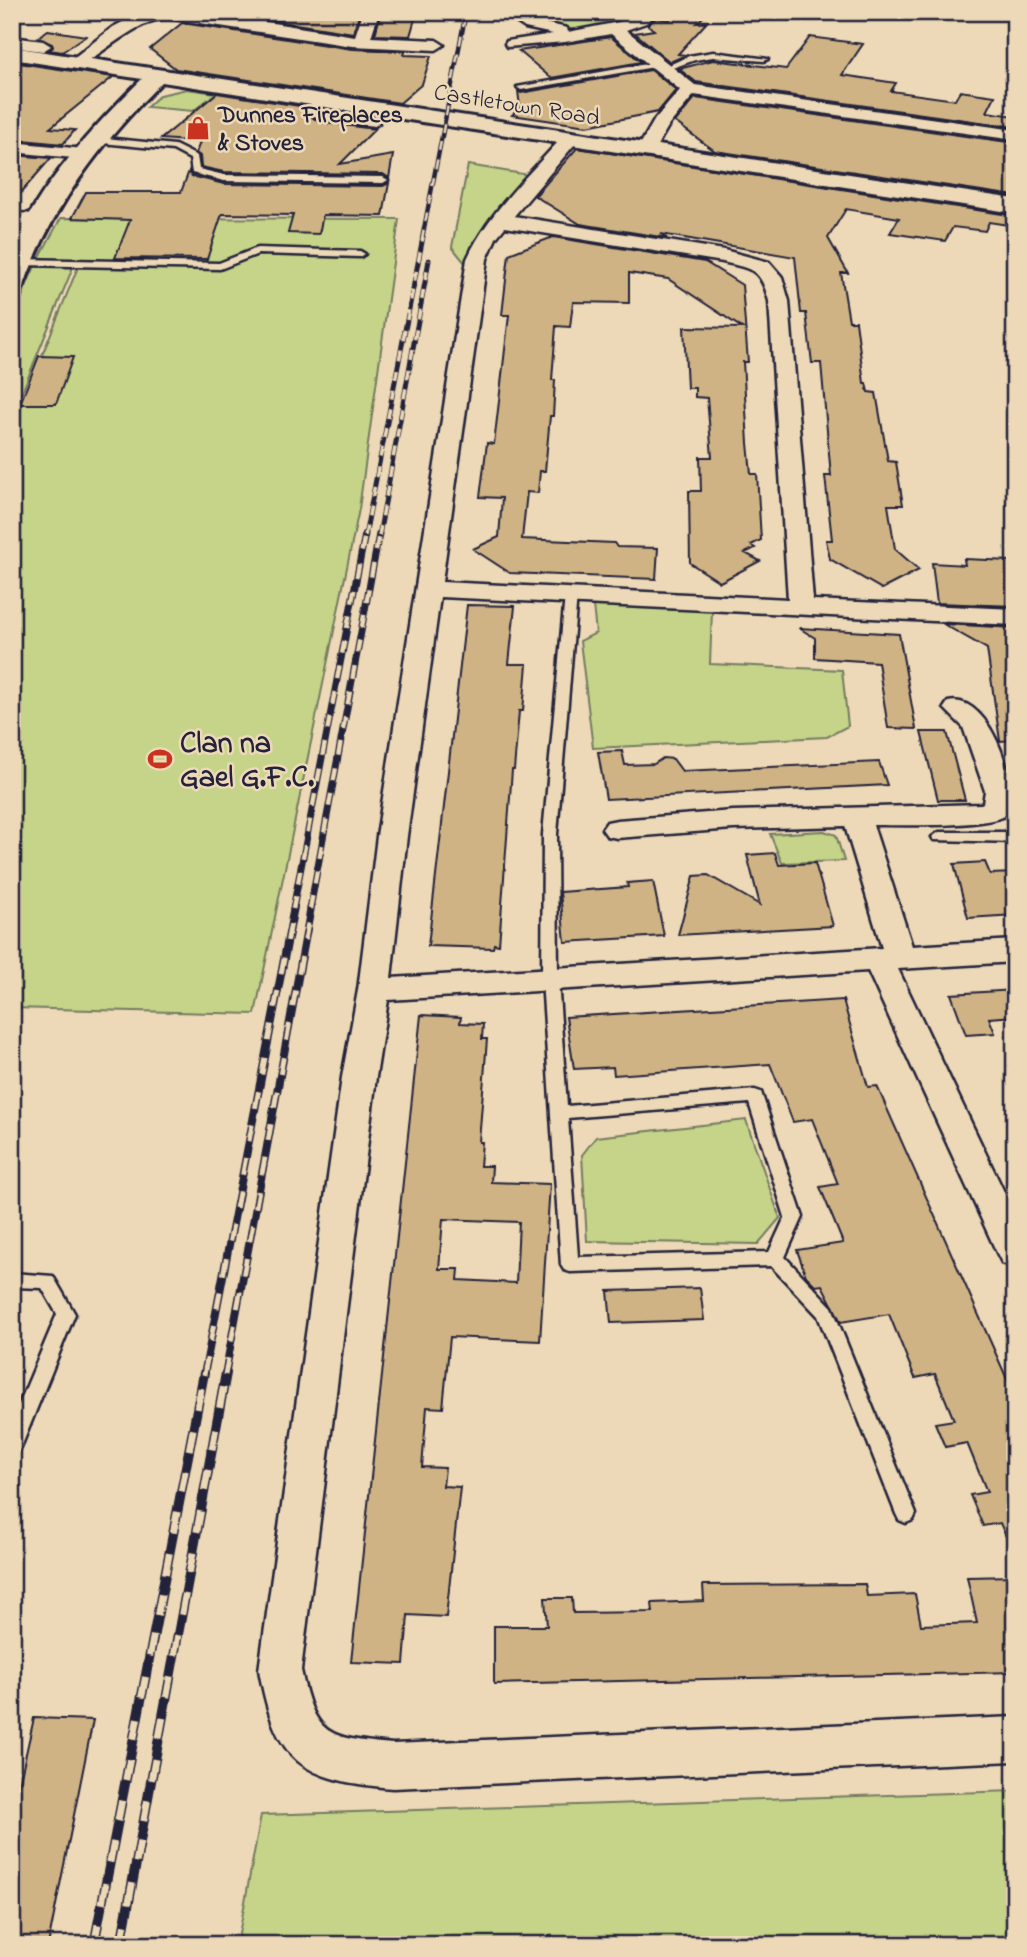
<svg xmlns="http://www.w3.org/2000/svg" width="1027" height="1957" font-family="'Indie Flower',sans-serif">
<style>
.green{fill:#c5d488;stroke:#747b62;stroke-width:2}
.building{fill:#d0b385;stroke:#22223b;stroke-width:2;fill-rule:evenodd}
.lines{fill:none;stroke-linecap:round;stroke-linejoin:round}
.lane-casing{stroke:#22223b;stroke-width:5}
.street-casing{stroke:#22223b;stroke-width:5}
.secondary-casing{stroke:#22223b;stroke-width:6}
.lane{fill:#edd9b7;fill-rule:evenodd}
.street{fill:#edd9b7;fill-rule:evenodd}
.secondary{fill:#edd9b7;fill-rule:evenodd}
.rail-far4-casing{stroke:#22223b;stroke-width:4.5}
.rail-far3-casing{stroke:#22223b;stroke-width:5}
.rail-far2-casing{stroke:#22223b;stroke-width:7}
.rail-far1-casing{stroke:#22223b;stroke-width:8}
.rail-casing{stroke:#22223b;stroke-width:10}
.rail-far4{stroke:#edd9b7;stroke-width:2.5;stroke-dasharray:9;stroke-linecap:butt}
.rail-far3{stroke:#edd9b7;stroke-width:3.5;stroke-dasharray:10;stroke-linecap:butt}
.rail-far2{stroke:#edd9b7;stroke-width:4.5;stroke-dasharray:13;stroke-linecap:butt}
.rail-far1{stroke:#edd9b7;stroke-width:5;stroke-dasharray:17;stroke-linecap:butt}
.rail{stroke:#edd9b7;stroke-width:7;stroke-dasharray:21;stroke-linecap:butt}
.labels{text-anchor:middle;stroke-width:5;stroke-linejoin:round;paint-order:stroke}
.far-street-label{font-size:24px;fill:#22223b;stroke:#edd9b7}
.far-poi-label{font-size:24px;font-weight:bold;fill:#22223b;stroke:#edd9b7;text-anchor:start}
.poi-label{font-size:30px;font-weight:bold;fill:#22223b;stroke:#edd9b7;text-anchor:start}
</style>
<rect width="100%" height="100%" fill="#edd9b7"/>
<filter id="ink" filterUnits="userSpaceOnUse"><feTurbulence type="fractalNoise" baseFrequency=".0143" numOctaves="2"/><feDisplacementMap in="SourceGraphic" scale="14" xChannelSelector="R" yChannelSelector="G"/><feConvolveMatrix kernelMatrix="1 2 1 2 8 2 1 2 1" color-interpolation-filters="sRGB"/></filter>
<g filter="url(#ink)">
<path class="green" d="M513 12H646L641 17 584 30 547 27Z
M187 89 216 93 193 111 147 107 160 95Z
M468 165 529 175 473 242 465 263 452 247Z
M61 218 399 219 359 509 255 1014 12 1008V429L78 267H73L12 417C12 381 9 342 19 307 28 276 45 247 61 218Z
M593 605 712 610 710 664 842 670 848 726 827 737 593 748 580 641 596 633Z
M824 831 836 835 844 861 782 863 770 834Z
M746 1120 780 1218 758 1244 587 1241 582 1155 596 1137Z
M1015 1791V1945H237L261 1815Z"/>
<path class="building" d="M249 12H360L353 33 244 16Z
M381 12H417L410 36 375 35Z
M676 13 703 17 697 23 707 22 678 54 686 55 670 62 635 33 654 30 648 25 656 18 669 20Z
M182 23 352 49 405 51 404 55 431 56 422 84 400 103 176 69 150 49Z
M48 30 86 36 62 52 50 50 53 47 52 44 37 38Z
M611 37 641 62 551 78 519 51Z
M810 37 863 44 842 75 896 83 891 91 955 100 960 91 995 96 987 112 1015 116V127L696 82 679 69 713 60 786 69Z
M12 62 113 77 50 128 75 130 63 144 12 139Z
M651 70 676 90 658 112 587 126 512 115 520 107 518 91 521 93Z
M217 93 306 107 305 112 319 122 375 129 340 164 393 155 389 178 383 174 224 172 201 167 200 156 196 153 200 142 161 139Z
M695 98 1015 143V196L715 151 675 122Z
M577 148 1015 216V226L989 222 985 231 953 227 945 241 890 233 899 218 846 209 828 238 848 273H841L849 321H856L864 383H866L868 392 876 393 888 461 896 462 903 505H888L895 549 919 570 882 589 830 559 826 540H832L825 476H831L821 363H812L806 313H801L795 257 661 234 667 238 580 224 535 196Z
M12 155 51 158 12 203Z
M189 171 191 176 224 184 383 186 389 183 383 216 323 215 319 234 288 233 293 215 222 214 207 259 115 258 130 220 72 218 86 192H181Z
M553 237 705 262 742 285 748 362H743L748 443 751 474H757L761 540 751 545 755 548 745 553 760 561 720 582 690 563 689 491H701L700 457H712L707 398 695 397V388H687L684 327 742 328 668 279 629 273V303L573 302 570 327 556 326 552 380H555L553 416H550L545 471H540L538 493 527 492 522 539 614 543 617 547 658 548 656 579 510 573 473 549 499 537 502 498 480 497 487 443 494 444 509 315H502L509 254Z
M39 356 73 357 56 404H20Z
M964 559 1011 561 1015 606 937 603 932 563 965 565Z
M467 605 515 606 509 664H527L523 711H519L514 770H512L499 945 494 944 493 948 428 946Z
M943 624 1015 628V740L1000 741 987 649Z
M799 628 899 634 916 729 888 728 878 662 815 658V638Z
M921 732H947L965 800H938Z
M622 751 625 765 654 764 663 758 673 759 682 771 879 762 887 785 606 799 598 752Z
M775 853 779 865 815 863 833 926 678 935 694 876 708 875 760 905 747 855Z
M985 862 990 874 1015 873V915L968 918 954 864Z
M653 881 664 936 565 942 560 892 628 887 627 883Z
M1015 990V1016L989 1018 995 1033 966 1035 951 994Z
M843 1000 868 1087 877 1086 1015 1397V1557L1000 1523 983 1526 970 1495 987 1492 967 1443 945 1447 935 1423 954 1420 935 1374 915 1378 889 1314 841 1322 822 1285 816 1286 806 1276 797 1250 843 1243 820 1187 838 1184 812 1119 793 1122 770 1064 614 1075 613 1067 574 1069 566 1017Z
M421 1015 461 1017 460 1023 483 1024 482 1039H487L479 1142H482L480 1166H492L491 1182 550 1184 540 1341 450 1337 443 1408 427 1407 422 1467 445 1468 443 1486 460 1487 446 1617 408 1615 404 1664 351 1662ZM443 1219 519 1222 516 1283 458 1280 459 1269H439Z
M700 1288 704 1320 611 1323 608 1291Z
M1015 1576V1672L494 1684V1626H547L545 1598H572L573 1613 653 1612 652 1603 704 1601 703 1585 865 1584 867 1596 915 1594 921 1625 977 1623 967 1577Z
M34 1718 93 1720 48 1945H12V1816Z"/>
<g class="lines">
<g class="lane-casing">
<path id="lane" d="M713 52 768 59 764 61 713 57 695 60 664 71 660 69 689 56Z
M657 62 661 64 660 66 521 90 517 87Z
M319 98 323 101 316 110 321 114 379 123 375 126 319 119 307 110Z
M95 137 175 145 197 156 199 169 224 175 383 177 388 180 383 183 224 181 192 173 190 159 173 150 92 142V138Z
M257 248 360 251 365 254 360 257 258 254 220 269 20 265 15 262 20 259 219 263Z
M571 591 577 595 557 834 558 980 567 1106 755 1090 761 1092 803 1217 785 1257 832 1307 916 1514 913 1520 906 1523 899 1520 896 1514 818 1316 771 1266 570 1272 564 1270 561 1265 542 980 543 834 565 595ZM749 1103 785 1217 769 1252 578 1257 568 1118Z
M939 832H1015V842L934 840 932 837Z
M12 1273 53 1276 75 1314 22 1445 19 1451 12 1454V1421L57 1314 42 1288 12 1287Z"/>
</g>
<g class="street-casing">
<path id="street" d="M204 12 355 36 363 12H379L371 37 436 40 444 45 436 50 352 46 167 18C131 20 87 71 69 67L67 63 113 27 140 13Z
M501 12H521L536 21 567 28 568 32 619 22 640 12H659L646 23 626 30 695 85 1015 130V140L694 95 669 125 652 154H640L637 150 655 119 680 90 611 34 565 42 507 47 505 44 507 41 553 34 525 28Z
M12 37 43 41 51 46 43 51 12 47Z
M571 133 580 138 514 216 724 250 769 262 782 277 789 301 813 600 1015 609V625L440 597 407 836 391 978 882 948 845 826 733 829 617 838 607 836 602 829 607 822 617 820 733 811 981 804 983 803 985 791 963 727 944 708 948 702C993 691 1023 801 1007 814 991 828 898 825 873 825L912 946 1015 940V962L898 969 1015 1215V1267L1002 1263 997 1253 868 971 388 1000 376 1077 301 1670C315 1737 328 1738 393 1744L1015 1717V1761L393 1788C301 1780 276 1763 259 1670L342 1077 358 990 377 836 467 259C488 212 531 173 565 134ZM505 227 723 262C754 270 760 268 769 301L788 599 442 582 487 259 496 238Z
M12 142 84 149 93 154 84 159 12 152Z
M12 213 41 214 51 220 41 226 12 225Z"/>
</g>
<g class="secondary-casing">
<path id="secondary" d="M12 47 1015 199V213L162 82C102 142 53 204 24 285L21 290 12 292C12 279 9 262 13 250 34 190 97 123 142 79L12 59Z"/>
</g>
<use href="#lane" class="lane"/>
<use href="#street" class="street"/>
<use href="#secondary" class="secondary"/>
<g class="rail-far4-casing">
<path id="rail-far4" d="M422 239 466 12"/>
</g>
<g class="rail-far3-casing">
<path id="rail-far3" d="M365 536 423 237
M379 536 429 260"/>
</g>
<g class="rail-far2-casing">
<path id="rail-far2" d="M293 909 365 534
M310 909 379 534"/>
</g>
<g class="rail-far1-casing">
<path id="rail-far1" d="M204 1375 294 907
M225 1375 311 907"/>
</g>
<g class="rail-casing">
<path id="rail" d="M94 1945 204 1373
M121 1945 226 1373"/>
</g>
<use href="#rail-far4" class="rail-far4"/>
<use href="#rail-far3" class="rail-far3"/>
<use href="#rail-far2" class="rail-far2"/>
<use href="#rail-far1" class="rail-far1"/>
<use href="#rail" class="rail"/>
</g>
</g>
<defs>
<g id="shop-bare" transform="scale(1.89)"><path d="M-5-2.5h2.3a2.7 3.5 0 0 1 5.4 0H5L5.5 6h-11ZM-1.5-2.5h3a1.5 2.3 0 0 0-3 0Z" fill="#c8321e" stroke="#edd9b7" stroke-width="2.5" paint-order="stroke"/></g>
<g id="stadium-bare" transform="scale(1.89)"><path d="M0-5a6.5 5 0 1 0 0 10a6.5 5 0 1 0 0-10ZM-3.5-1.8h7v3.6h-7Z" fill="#c8321e" stroke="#edd9b7" stroke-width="2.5" paint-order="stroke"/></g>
</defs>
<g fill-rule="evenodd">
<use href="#shop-bare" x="198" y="128"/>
<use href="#stadium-bare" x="160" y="759"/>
</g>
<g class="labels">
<g class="far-street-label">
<text transform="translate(517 104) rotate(9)" y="8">Castletown Road</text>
</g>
<g class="far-poi-label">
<text x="218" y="122">Dunnes Fireplaces<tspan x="218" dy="28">&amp; Stoves</tspan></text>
</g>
<g class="poi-label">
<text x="180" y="752">Clan na<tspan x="180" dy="34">Gael G.F.C.</tspan></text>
</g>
</g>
<rect width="1027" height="1957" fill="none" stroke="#edd9b7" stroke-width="42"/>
<rect x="21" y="21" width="985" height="1915" fill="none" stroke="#22223b" stroke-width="2.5" filter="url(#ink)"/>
</svg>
